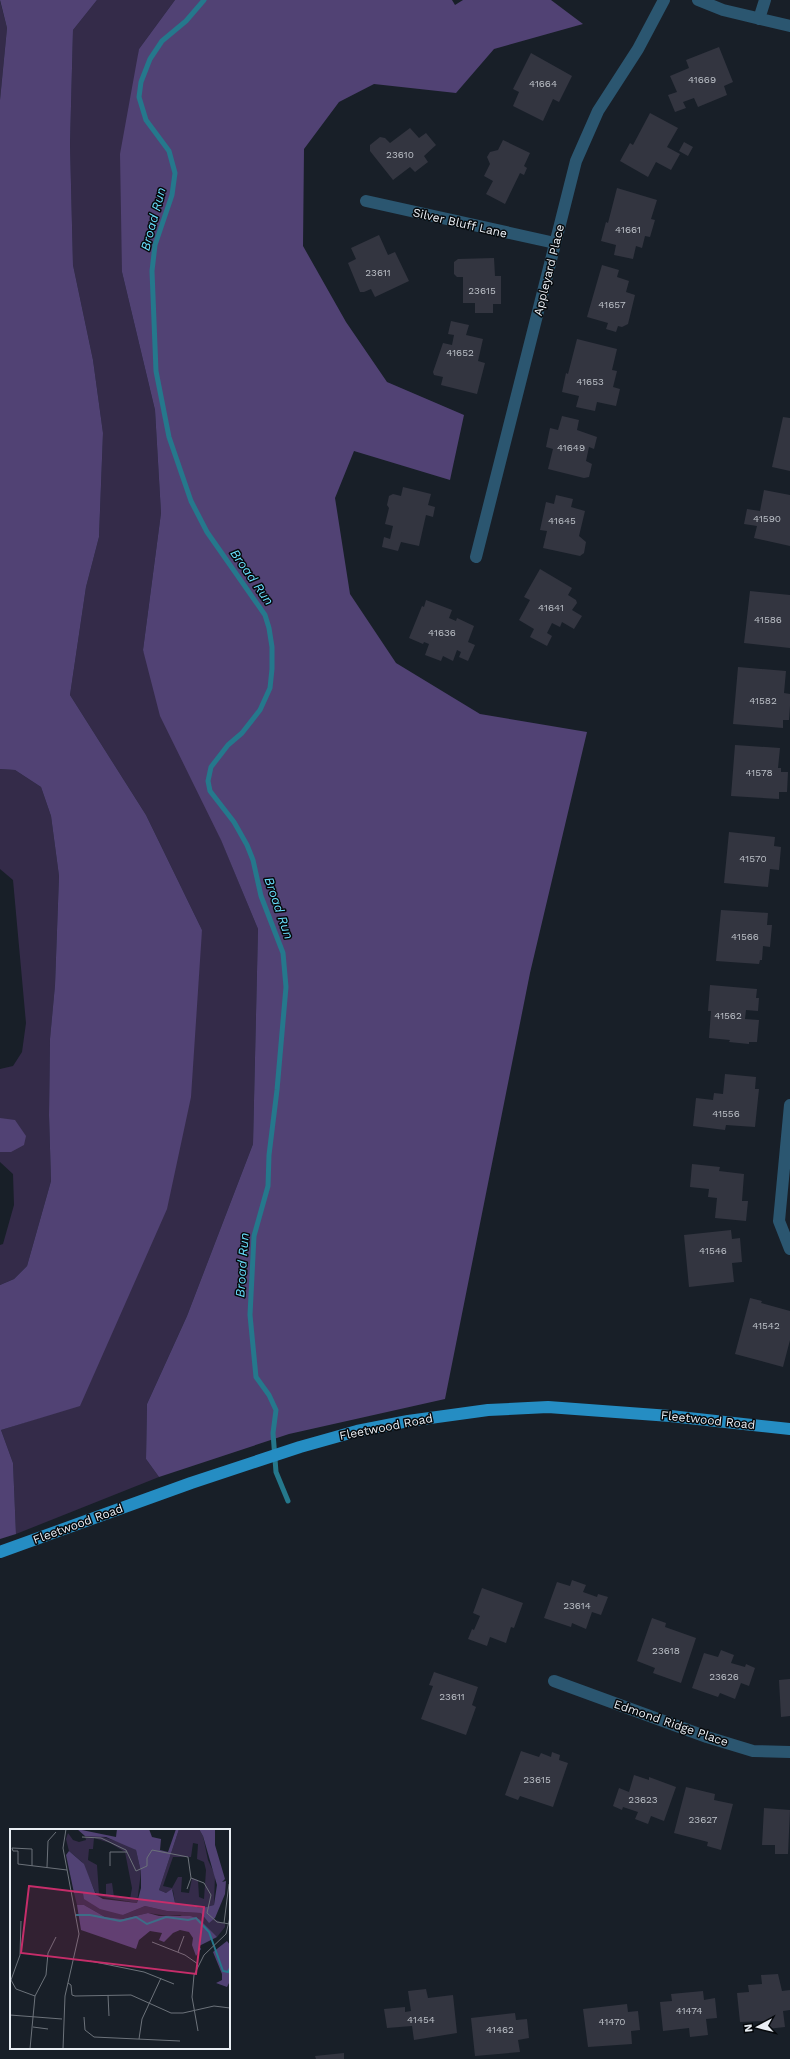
<svg xmlns="http://www.w3.org/2000/svg" width="790" height="2059" font-family="'Work Sans',sans-serif">
  <rect width="100%" height="100%" fill="#181f28"/>
  <path fill="#342b49" d="M97 0H175L139 49 122 272 155 410 161 513 143 650 258 929 253 1144 187 1316 147 1404 146 1459 159 1477 16 1534 13 1463 1 1430 80 1405 202 930 146 815 70 695 86 587 99 537 103 433 93 360 73 265 70 144 73 30Z
    M0 1 7 28 0 100Z
    M0 769 15 770 41 787 51 816 59 876 55 985 50 1040 49 1115 51 1181 27 1266 14 1279 0 1285V1245L3 1244 14 1205 13 1174 0 1162V1069L13 1066 22 1052 26 1023 13 880 0 869Z"/>
  <path fill="#514274" d="M0 0H97L73 30 70 144 73 265 93 360 103 433 99 537 86 587 70 695 146 815 202 930 191 1097 167 1209 80 1406 1 1430 13 1463 16 1534 0 1539V1285L14 1279 27 1266 51 1181 49 1115 50 1039 55 985 59 876 51 816 41 787 15 770 0 769V100L7 28Z
    M175 0H452L455 5 463 0H551L583 24 494 49 456 93 374 84 339 102 304 149 303 246 346 322 387 382 464 415 450 480 354 451 335 498 350 594 396 663 480 714 587 732 530 973 445 1399 289 1434 159 1477 146 1459 147 1404 187 1316 253 1144 258 929 221 840 160 716 143 650 161 513 155 410 122 272 120 154 139 49Z
    M0 1118 15 1120 26 1136 24 1145 11 1152H0Z"/>
  <g fill="none" stroke-linecap="round" stroke-linejoin="round">
    <path stroke="#25788c" stroke-width="5" d="M204 0 186 21 162 41 150 59 141 82 139 97 146 120 169 151 175 173 172 195 155 245 152 271 156 371 169 437 191 501 207 532 265 615 269 628 272 647V669L270 688 260 710 242 733 228 745 211 767 208 781 210 791 234 822 247 845 253 860 261 896 283 953 286 987 277 1090 269 1155 268 1186 254 1236 250 1315 256 1377 269 1395 276 1410 273 1433 276 1472 288 1501"/>
  </g>
  <path fill="#333540" d="M719 47 733 82 724 86 727 95 698 107 694 98 683 102 686 108 675 112 668 95 677 92 670 76 689 68 686 60Z
    M531 53 572 76 559 102 553 99 543 121 513 106 519 92 513 89Z
    M650 113 678 128 667 147 680 154 671 170 656 162 648 177 620 161 630 143 633 145Z
    M410 128 419 138 426 133 436 145 424 156 428 162 415 172 410 167 393 180 370 151V145L380 137 385 138 390 143Z
    M503 140 530 153 524 166 527 168 524 175 520 173 505 204 486 194 493 181 484 176 490 164 487 157 490 152 498 150Z
    M684 142 693 147 688 156 679 151Z
    M617 188 657 200 651 219 655 220 650 237 645 236 642 248 636 246 633 259 614 255 616 245 601 241 606 222 608 223Z
    M379 235 388 255 395 252 409 281 375 297 371 289 364 292H360L348 263 356 259 351 248Z
    M494 258 495 276H501V304H493V313H475V303H463V277H457L454 274V262L458 259Z
    M602 265 619 270 617 277 629 281 626 292 635 295 628 324 622 327 618 326 616 332 606 329 608 323 587 317Z
    M451 321 469 325 466 335 483 339 478 361 485 363 477 394 441 385 443 377 434 375 433 372 443 343 452 345 454 335 448 334Z
    M577 339 617 349 612 370 617 371 613 387 620 389 616 406 597 402 595 411 576 407 579 396 562 392 566 373 568 374Z
    M562 416 579 420 577 430 597 437 594 449 589 447 586 461 592 464 589 477 584 478 548 469 553 449 546 447 550 428 558 430Z
    M783 417 790 418V471L772 467Z
    M403 487 431 494 428 505 435 507 433 517 426 515 419 546 401 542 398 551 382 547 384 537 390 539 393 526 385 524 389 508 387 505 389 496 393 494 401 496Z
    M764 490 790 495V546L754 538 757 526 744 524 747 509 760 511Z
    M556 495 573 499 571 507 585 511 579 536 586 542 584 553 580 556 543 548 547 531 540 530 546 502 554 504Z
    M540 569 572 588 568 595 576 600 577 603 572 610 582 616 574 629 562 622 560 627 552 623 547 633 552 636 547 646 530 637 534 629 519 620 530 600 524 597Z
    M750 591 790 595V648L744 643Z
    M426 600 452 610 449 618 456 621 457 618 474 626 468 642 475 645 468 661 459 657 461 652 457 650 453 661 443 656 441 661 425 655 429 644 424 642 423 644 409 638 422 606 424 607Z
    M738 667 786 671 784 693 790 694V706L789 720H783V728L733 724Z
    M735 745 780 748 778 768H781V772H788L787 792H779V799L731 796Z
    M729 832 775 837 774 846 781 847 779 870 770 869 768 887 724 883Z
    M721 910 768 913 767 925H772L770 947 763 946 762 960H760L759 964 716 961Z
    M710 985 757 989 756 998H759L758 1011 746 1010 745 1019 759 1020 757 1042H749V1044L729 1042 730 1040 709 1038 711 1011H708Z
    M725 1074 756 1077 755 1089H759L755 1127 726 1125 725 1130 693 1126 696 1098 713 1100 714 1093 723 1094Z
    M692 1164 720 1167 719 1171 744 1174 742 1201H748L746 1221 715 1218 717 1198 708 1197 709 1189 690 1187Z
    M731 1230 732 1239 740 1238 742 1262 732 1263 734 1282 689 1287 684 1235Z
    M750 1298 762 1301 761 1303 790 1311V1340L783 1367 735 1354Z
    M572 1580 586 1585 583 1592 597 1597 598 1594 608 1597 601 1615 592 1612 586 1629 572 1623 571 1627 544 1618 557 1582 570 1586Z
    M482 1588 523 1603 514 1628 511 1627 506 1643 490 1637 487 1646 468 1639 472 1629 474 1630 480 1616 473 1613Z
    M652 1618 666 1623 665 1627 696 1638 681 1683 653 1673 655 1668 637 1661Z
    M721 1650 734 1655 731 1663 745 1667 746 1664 755 1668 749 1686 741 1683 735 1699 720 1693 718 1697 692 1688 704 1653 718 1657Z
    M434 1672 478 1687 472 1705 476 1707 466 1735 421 1719 433 1686 429 1685Z
    M790 1679V1716L781 1717 779 1680Z
    M521 1751 539 1757 541 1753 551 1757 552 1752 560 1755 559 1760 568 1763 553 1807 520 1796 518 1800 505 1795Z
    M634 1775 649 1780V1777L676 1787 664 1821 651 1816 648 1824 635 1819 638 1812 623 1807 622 1810 613 1806 619 1788 629 1792Z
    M686 1787 715 1794 714 1800 733 1804 721 1850 707 1846 708 1842 674 1833Z
    M764 1808 790 1810 788 1854H775V1845H762Z
    M778 1974 782 1991 790 1990V2010L783 2011 785 2027 767 2029 766 2021 740 2022 737 1993 749 1992 748 1985 762 1984 761 1975Z
    M426 1989 428 1998 453 1995 457 2033 414 2040 412 2026 387 2028 384 2009 405 2007V2012L411 2011 408 1991Z
    M703 1991 704 2000 715 1998 717 2018 706 2019 708 2035 690 2037 689 2028 663 2031 660 2002 672 2001 671 1994Z
    M627 2004 628 2012 638 2011 640 2030 631 2031 632 2044 588 2047 583 2009Z
    M515 2013 516 2020 527 2019 529 2038 518 2040 520 2052 475 2056 471 2018Z
    M344 2053V2059H316L315 2056Z"/>
  <g fill="none" stroke-linecap="round" stroke-linejoin="round">
    <path stroke="#2b5670" stroke-width="12" d="M698 0 723 10 790 26
      M759 19 765 0
      M366 201 555 243
      M476 557 576 161 598 111 638 49 664 0
      M790 1105 779 1221 790 1249
      M554 1681 707 1737 753 1751 790 1752"/>
    <path stroke="#258dc3" stroke-width="12" d="M0 1552 191 1483 300 1447 357 1431 408 1421 488 1410 548 1407 670 1416 790 1429"/>
  </g>
  <g text-anchor="middle" dominant-baseline="central" stroke-width="3" stroke-linejoin="round" paint-order="stroke">
    <g font-size="10" fill="#bcc0c7">
      <text x="702" y="79">41669</text>
      <text x="543" y="83">41664</text>
      <text x="400" y="154">23610</text>
      <text x="628" y="229">41661</text>
      <text x="378" y="272">23611</text>
      <text x="482" y="290">23615</text>
      <text x="612" y="304">41657</text>
      <text x="460" y="352">41652</text>
      <text x="590" y="381">41653</text>
      <text x="571" y="447">41649</text>
      <text x="767" y="518">41590</text>
      <text x="562" y="520">41645</text>
      <text x="551" y="607">41641</text>
      <text x="768" y="619">41586</text>
      <text x="442" y="632">41636</text>
      <text x="763" y="700">41582</text>
      <text x="759" y="772">41578</text>
      <text x="753" y="858">41570</text>
      <text x="745" y="936">41566</text>
      <text x="728" y="1015">41562</text>
      <text x="726" y="1113">41556</text>
      <text x="713" y="1250">41546</text>
      <text x="766" y="1325">41542</text>
      <text x="577" y="1605">23614</text>
      <text x="666" y="1650">23618</text>
      <text x="724" y="1676">23626</text>
      <text x="452" y="1696">23611</text>
      <text x="537" y="1779">23615</text>
      <text x="643" y="1799">23623</text>
      <text x="703" y="1819">23627</text>
      <text x="689" y="2010">41474</text>
      <text x="421" y="2019">41454</text>
      <text x="612" y="2021">41470</text>
      <text x="500" y="2029">41462</text>
    </g>
    <g font-size="12" fill="#e9eef4" stroke="#06090c">
      <text transform="translate(460 223) rotate(13)">Silver Bluff Lane</text>
      <text transform="translate(549 270) rotate(-76)">Appleyard Place</text>
      <text transform="translate(708 1420) rotate(6)">Fleetwood Road</text>
      <text transform="translate(386 1427) rotate(-11)">Fleetwood Road</text>
      <text transform="translate(78 1524) rotate(-20)">Fleetwood Road</text>
      <text transform="translate(671 1723) rotate(19)">Edmond Ridge Place</text>
    </g>
    <g font-size="13" font-style="italic" fill="#69defc" stroke="#06090c">
      <text transform="translate(153 219) rotate(-75)">Broad Run</text>
      <text transform="translate(252 577) rotate(55)">Broad Run</text>
      <text transform="translate(279 908) rotate(71)">Broad Run</text>
      <text transform="translate(242 1265) rotate(-86)">Broad Run</text>
    </g>
  </g>
  <g transform="translate(10 1829)">
    <rect width="220" height="220" fill="#181f28"/>
    <path d="M169 0H189L193 7 198 31 205 46 204 76 192 79 165 74 163 61 156 64 149 61ZM183 14 188 15 187 30 194 33 196 41 194 70 189 68 188 51 182 49 179 64 171 63 172 48H168L162 59 153 57 163 28H181ZM58 4 63 11 69 13 76 11 75 7 86 6 113 14 126 21 131 43 127 74 87 67 72 33 59 22 56 10ZM84 9 100 14 115 23 122 59 120 70 104 68 102 54 96 55V66L89 65 87 36 78 31 79 20H83ZM73 63 113 86 135 77 157 82 191 84 215 95V98L207 108 170 86 158 87 138 84 113 90 95 88 74 76H67L64 64Z" fill="#342b49" fill-rule="evenodd"/>
    <path d="M67 0 106 8 107 0H139L142 8 151 10 150 21 158 23 166 0H169L149 61 156 64 162 60 165 74 192 79 204 76 207 56 193 7 189 0H205V16L215 50 212 53 216 52 215 65 205 89 199 94 191 84 157 82 135 77 113 86 90 80 74 70 73 64H64L56 26 59 22 74 35 86 66 93 70 127 74 131 59V43L126 21 96 8 75 7ZM67 76H74L95 88 113 90 138 84 149 87H180L189 90 207 108 189 117 191 120 186 127 182 116 183 109 179 103 170 101 163 104 154 113 149 111 152 104 140 102 129 111 126 120 71 101ZM217 112 220 116V152L217 158 206 154 212 151V145L203 123Z" fill="#514274"/>
    <path fill="none" stroke="#25788c" stroke-width="2" d="M66 86H80L110 92 126 88 137 95 156 88 178 91 186 89 199 103 213 142 218 143 220 139"/>
    <path fill="none" stroke="#6c727a" stroke-width="1" d="M72 8 91 9 116 21 126 42 137 37V29L142 21 178 28 181 49M22 37V20L2 19 3 22H8V35L57 41M100 37V23H117M37 38 38 12 46 3M177 60 181 49 194 54 201 66 197 84 207 93 220 95M11 92 10 126 1 151 6 160 25 167M214 94 219 55M142 113 175 126 188 135M168 123 174 107M80 132 134 143 164 155M58 154 61 156 62 166 65 167 121 166 161 184H173L204 177 220 179M98 166 99 187M0 186 52 190M74 188 75 201 84 208 170 212M23 198 38 200M188 202 182 168 184 146 194 126 216 105 220 88M129 210 132 190 151 149M20 220 25 167 36 146 38 124 46 108M53 220 55 167 69 105 53 19 56 0"/>
    <path fill="#c62d6a" fill-opacity="0.15" stroke="#c62d6a" stroke-width="2" d="M19 57 194 78 186 145 11 124Z"/>
    <rect width="220" height="220" fill="none" stroke="#e9eef4" stroke-width="2"/>
  </g>
  <g transform="translate(758 2027) rotate(263)" stroke="#06090c" stroke-width="3" paint-order="stroke">
  <path d="M0-3L7 15L0 10L-7 15Z" fill="#e9eef4"/>
  <text y="-6" font-size="11" font-weight="bold" text-anchor="middle" fill="#e9eef4">N</text>
  </g>
</svg>
